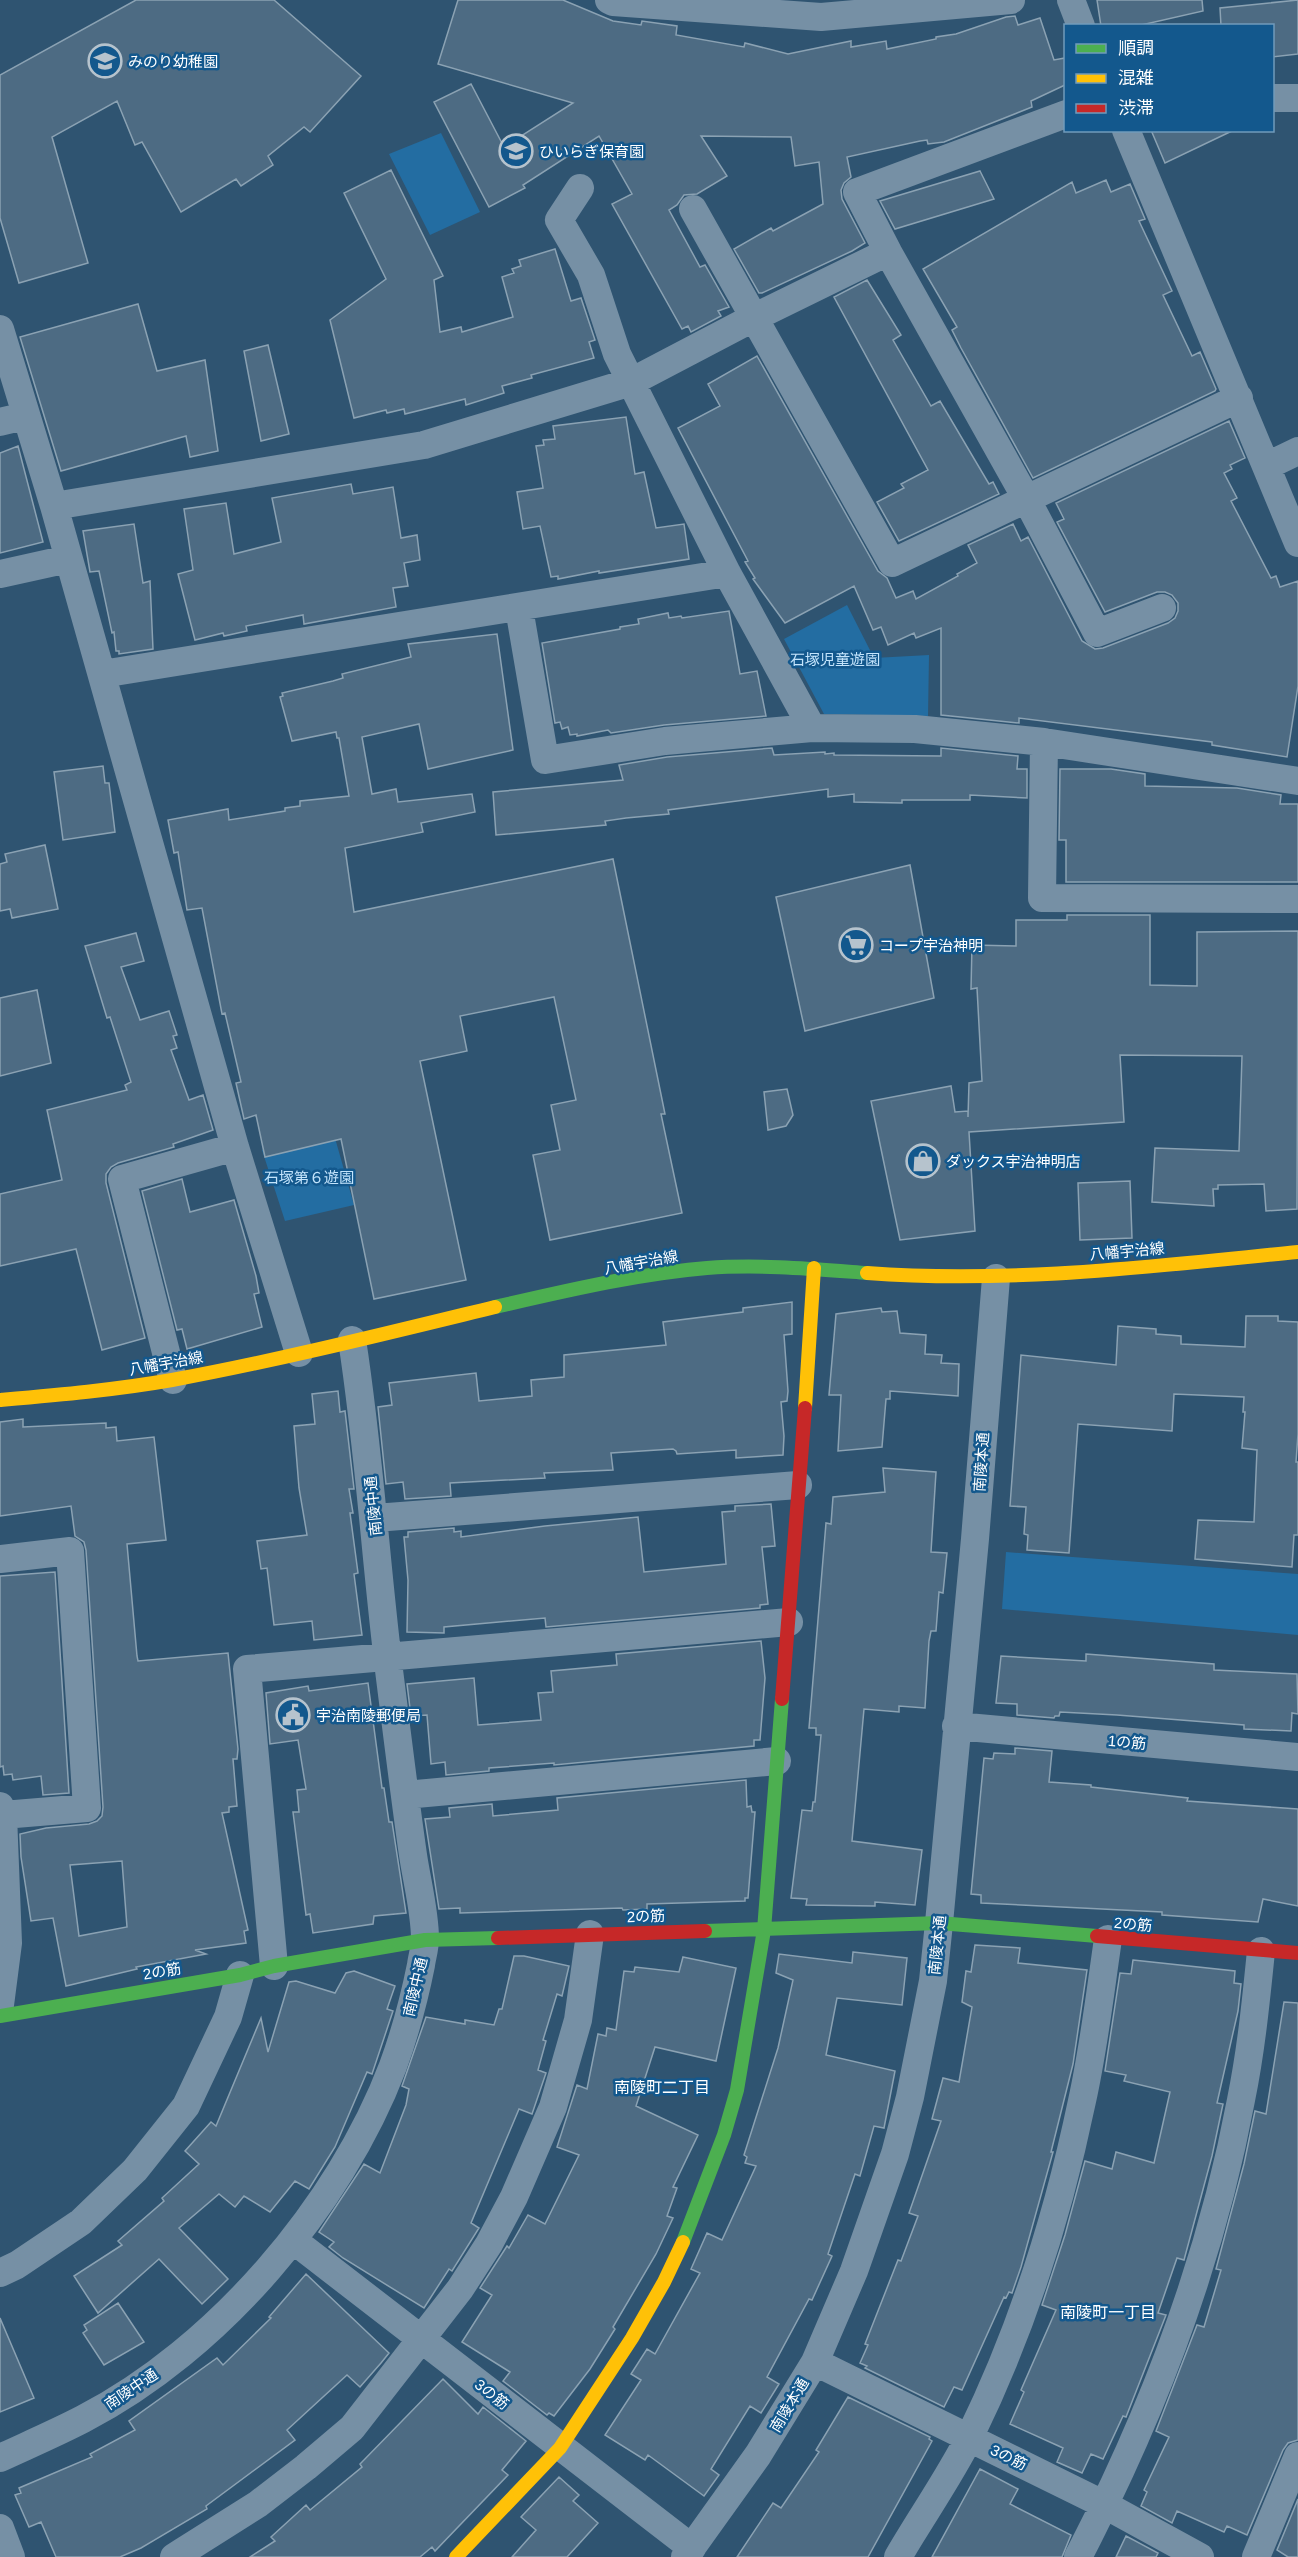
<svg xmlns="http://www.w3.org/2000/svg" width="1298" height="2557" font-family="Arial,'Noto Sans JP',sans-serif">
  <rect width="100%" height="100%" fill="#2f5471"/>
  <path fill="#236da2" d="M441 133 480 212 430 235 389 154Z
    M847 605 874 658 929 655 928 716 824 714 784 639Z
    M333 1131 354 1205 285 1221 262 1150Z
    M1006 1552 1298 1574V1635L1002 1609Z"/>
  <path fill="#4d6b83" stroke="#8ba2b3" stroke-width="1.5" fill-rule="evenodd" d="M136 0H274L361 76 310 132 304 127 268 156 273 165 241 186 236 179 181 212 142 142 135 145 117 101 52 137 88 263 19 283 0 218V75Z
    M458 0H563L613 21 641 25 642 21 677 26 676 35 744 47 745 43 788 54 851 41V47L886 41 887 49 936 39V37L956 34 1006 17 1015 16 1018 25 1040 18 1054 60 1065 58V85L1031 101 1032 107 944 142 928 144 927 140 920 141 847 157 851 177 844 183 841 190 842 199 865 243 852 251 762 293H759L734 249 771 228 773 231 823 204 819 162 795 166 791 137 701 136 727 176 697 194 684 195 677 205 669 210 700 267 705 265 729 307 718 311 721 316 691 332 688 326 682 329 612 204 632 194 599 136 523 185 525 188 489 207 434 102 471 84 504 147 573 103 438 64Z
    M1097 0H1202L1203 11 1137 26H1101Z
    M1298 0V54L1272 57V26H1221L1220 8Z
    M1151 130H1234L1165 163Z
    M391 170 443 276 434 280 440 332 461 327 462 332 513 317 502 277 514 273 512 269 521 266 519 260 555 249 571 301 581 298 595 340 589 342 594 358 531 375 532 378 502 386 504 393 466 405 465 399 405 414 404 409 387 413 386 410 354 418 330 320 386 279 344 193Z
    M980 171 994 199 895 229 880 201Z
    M1106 180 1111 192 1130 184 1145 219 1139 221 1172 291 1163 295 1192 356 1200 352 1216 389 1215 391 1033 478 961 348 952 330 957 327 923 269 1072 182 1076 193Z
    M867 280 901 335 893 340 931 406 940 401 989 484 993 482 999 494 899 541 877 502 904 488 901 484 928 470 834 297Z
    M138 304 157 371 205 360 218 451 190 457 186 436 61 471 20 337Z
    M268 345 289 434 261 441 244 351Z
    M757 356 878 571 887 578 896 598 913 591 916 599 958 576 957 574 977 563 968 545 1013 524 1021 541 1028 537 1082 641 1095 649 1103 648 1168 623 1175 618 1178 611V603L1172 595 1165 592H1157L1105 612 1057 522 1064 519 1056 503 1229 421 1245 458 1230 465 1232 469 1224 473 1237 498 1231 501 1271 578 1276 576 1280 587 1298 581V686L1287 757 1212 745V742L1019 718V723L941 715V628L916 638 914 633 888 645 881 627 873 630 854 586 785 623 753 579 755 578 745 562 748 561 678 428 720 406 708 384Z
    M626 417 635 474 644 472 656 528 684 524 689 559 599 573V571L558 579V576L551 577 540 526 523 529 517 492 543 488 536 446 544 445 543 440 555 439 553 426Z
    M18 446 43 542 0 553V453Z
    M351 484 353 494 393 487 401 538 417 535 420 560 404 563 408 586 393 588 396 607 304 624 303 615 246 626 247 631 224 636 223 633 195 640 178 574 193 570 184 509 226 503 234 554 281 542 272 498Z
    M134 524 143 583 150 581 153 649 119 654V651H116L114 632 112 633 99 571 90 572 83 531Z
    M729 611 740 674 757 671 766 716 664 725 611 733 608 730 577 736V734L570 735 568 727 562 729 560 722 555 723 542 643 620 629V627L639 624 638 619 668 613 669 618 681 616 682 618Z
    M497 634 513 750 428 769 419 724 362 737 372 794 396 789 398 802 472 794 475 812 421 823 423 832 345 848 354 912 613 859 665 1114H661L682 1213 550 1240 533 1155 560 1150 551 1105 576 1100 554 997 460 1016 467 1051 420 1061 466 1280 374 1299 341 1139 265 1157 256 1115 244 1119 236 1083 241 1082 225 1013 222 1014 202 908 187 910 178 852 174 853 168 820 228 809 229 820 285 811V808L300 806V801L349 796 339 738H337L336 732 292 741 280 697 283 696 282 693 333 681 343 678 342 674 411 657 408 644Z
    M772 748 774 755 825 752V754L834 753V755L941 756V748L1018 756 1017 769H1027V798L970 795V800H902V803L854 802V794L828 797V789L668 810 669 814 626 818 605 821 606 825 496 835 493 792 623 780 619 765 667 757Z
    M103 766 105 783H109L115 832 63 840 54 772Z
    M1060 769H1111L1145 774V786L1237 788 1281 795 1280 804H1298V882H1066V840H1059Z
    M45 845 58 909 12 918 10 909 0 911V864L7 862 5 854Z
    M910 865 934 998 805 1031 776 897Z
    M1067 915H1150V985L1197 986V932L1298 931 1297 1209 1266 1211 1264 1184 1218 1185V1189H1213L1214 1206 1152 1202 1155 1148 1239 1151 1242 1056 1120 1055 1124 1122 969 1132 975 1231 900 1240 871 1101 951 1086 955 1112 968 1111V1117L969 1083 982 1081 977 988 971 989 972 945 1016 946V920H1067Z
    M136 933 144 961 121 967 140 1020 169 1011 177 1035 173 1036 177 1048 171 1050 189 1100 203 1095 213 1130 173 1144 174 1147 118 1163 111 1167 106 1174V1183L145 1338 102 1350 76 1249 0 1266V1194L62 1180 47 1110 127 1090 125 1085 131 1082 110 1017 107 1018 85 946Z
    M37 990 51 1063 0 1076V998Z
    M787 1089 793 1115 786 1126 768 1130 764 1092Z
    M182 1179 190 1212 234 1200 256 1276 259 1293 254 1294 262 1327 187 1349 182 1329 177 1330 142 1191Z
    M1130 1181 1132 1238 1080 1240 1078 1183Z
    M792 1302V1334L784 1335 788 1391 787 1401 781 1402 784 1436 783 1455 736 1458V1450L677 1454 676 1451 673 1449 611 1453 613 1470 544 1473 545 1478 450 1483 451 1496 405 1499 403 1482 386 1484 378 1407 392 1405 389 1383 476 1373 479 1401 532 1396 531 1380 564 1377V1355L666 1345 663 1322 743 1312V1308Z
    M881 1308 882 1312 897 1311 900 1333 926 1335 925 1354 942 1355 941 1363 959 1364 958 1396 890 1391V1399H886L882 1447 838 1451 841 1395H829L836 1314Z
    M1246 1316H1278V1321L1298 1322V1434L1296 1462H1298V1535H1294L1292 1567 1195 1559 1198 1520 1254 1522 1257 1450 1242 1448 1245 1412H1243L1244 1397 1174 1394 1172 1431 1078 1424 1069 1553 1027 1550 1028 1535 1024 1534 1026 1507 1010 1506 1021 1355 1116 1365 1118 1326 1156 1329V1334L1181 1336V1344L1245 1347Z
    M338 1391 340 1412 345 1411 354 1489H349L353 1513H350L358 1573 354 1574 362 1635 314 1640 312 1621 274 1625 267 1568 261 1569 257 1541 307 1535 299 1488 294 1426 315 1424 312 1394Z
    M23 1419V1427L106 1423V1428L116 1427 117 1441 154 1437 166 1540 127 1544 137 1656 138 1661 228 1653 238 1749 237 1759H233L237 1806 229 1807V1812L222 1813 248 1930 244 1931 246 1943 195 1950 206 1954 136 1967 137 1969 66 1986 53 1918 31 1921 21 1857 20 1834 46 1828 89 1824 97 1821 102 1816 103 1807 86 1550 84 1542 75 1536 71 1506 0 1516V1422ZM122 1861 127 1927 79 1936 70 1865Z
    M883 1468 936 1472 931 1552 947 1553 943 1593 939 1592 936 1631H931L929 1641 925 1708 899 1706V1712L864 1709 852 1841 922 1850 915 1905 875 1902V1906L806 1905 807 1899 791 1898 802 1810 812 1811 813 1802H815L821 1735H816V1728H809L826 1523 831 1524 833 1497 885 1492Z
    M771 1504 775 1546 762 1547 768 1604 760 1605V1608L546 1627 545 1618 444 1627V1633L407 1632 408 1580 404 1537H408V1532L454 1528V1532L461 1531V1537L545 1526 638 1517 644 1572 726 1564 722 1512 735 1511V1506Z
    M55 1572 69 1793 43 1795 41 1776 13 1780 12 1774 4 1775 3 1766 0 1767V1576Z
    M761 1641 765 1678 760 1740H754V1746L554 1765V1763L489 1768V1771L446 1775 445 1762 431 1764 427 1715 411 1716 407 1684 474 1678 478 1725 541 1720 538 1693 553 1692 551 1671 617 1665 616 1654Z
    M1086 1654 1214 1664V1670L1297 1674 1298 1714 1292 1713 1291 1731 1244 1729V1725L1117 1715 1060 1712 1059 1716H1055L1054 1718 1017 1715V1704L996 1703 1001 1656 1086 1661Z
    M368 1683 382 1788H384L389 1822H392L406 1913 374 1916 373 1924 313 1933 310 1914 306 1915 293 1812H299L297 1790 306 1789 298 1740 270 1744 266 1693 308 1686 309 1691Z
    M1015 1748 1052 1751 1049 1782 1091 1785V1787L1188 1798 1187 1801 1298 1809V1906L1263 1899 1258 1922 1162 1915V1912L981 1903V1895L971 1894 984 1758 993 1759 994 1753 1015 1754Z
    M746 1780 747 1807 751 1806 752 1812H755L748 1898H745V1901L647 1904V1909L623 1910 622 1908 460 1913V1908L439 1909 425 1819 450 1817 449 1808 492 1804 493 1816 558 1810 557 1798Z
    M975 1945 1020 1948 1018 1963 1087 1970 1073 2064 1051 2152H1053L1021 2267 1012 2293 1009 2292 1006 2298 1004 2297 962 2390 954 2387 944 2407 865 2368 867 2366 860 2363 868 2345 865 2344 898 2260 901 2261 918 2216 909 2213 941 2121 932 2119 943 2078 959 2082 972 2007 962 2002 966 1971 971 1972Z
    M853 1952 907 1958 902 2005 837 1998 826 2055 895 2071 884 2128 874 2126 860 2176 855 2174 828 2254 832 2256 812 2300 809 2299 767 2377 779 2384 761 2413 750 2406 711 2469 719 2475 704 2496 648 2455 645 2460 605 2435 641 2380 631 2374 647 2349 655 2354 700 2273 691 2269 707 2233 722 2240 756 2166 745 2163 747 2157 744 2155 778 2048 793 1980 776 1973 779 1954 852 1963Z
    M514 1956H524L569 1966 562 1996 557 1994 543 2040 546 2041 538 2070 546 2073 532 2114 519 2109 471 2223 479 2228 452 2271 449 2269 424 2308 343 2258 329 2247 334 2242 319 2232 364 2164 380 2173 406 2105 409 2089 402 2086 426 2017 465 2024V2020L494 2025 499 2009H502Z
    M683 1957 736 1968 716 2061 655 2047 636 2106 698 2135 673 2187 677 2188 667 2216 673 2218 656 2254 613 2327 615 2329 590 2369 554 2416 549 2413 547 2415 503 2381 510 2372 462 2342 492 2295 480 2288 507 2246 509 2248 528 2215 545 2224 579 2155 557 2147 577 2085 587 2089 598 2034 606 2036 607 2028 616 2030 624 1971 634 1972 635 1967 679 1972Z
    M1133 1960 1235 1971 1234 1983 1241 1984 1238 2011 1217 2103 1223 2104 1212 2156 1184 2260 1177 2258 1158 2313 1166 2315 1126 2417 1123 2416 1103 2459 1091 2454 1082 2473 1057 2462 1063 2448 1010 2424 1024 2392 1021 2390 1056 2310 1042 2305 1065 2235 1085 2161 1112 2169 1116 2152 1154 2163 1170 2092 1124 2081 1126 2075 1105 2071 1120 1973 1131 1974Z
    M354 1971 395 1986 387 2009 393 2011 372 2074 367 2072 335 2147 309 2189 295 2181 270 2212 244 2196 235 2207 219 2194 179 2228 228 2279 202 2304 159 2259 98 2313 74 2276 122 2245 118 2241 164 2201 162 2198 199 2164 185 2151 211 2122 216 2126 261 2018 268 2052 289 1982 296 1981 335 1993 346 1973Z
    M1284 2002 1298 2003V2440L1288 2443 1283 2450 1247 2535 1227 2526 1224 2532 1177 2511 1172 2523 1141 2506 1147 2492 1144 2490 1169 2437 1156 2431 1197 2325 1204 2327 1221 2270 1216 2269 1244 2164 1255 2111 1266 2114Z
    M306 2274 389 2353 381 2363 360 2387 347 2375 287 2430 295 2440 206 2506 207 2509 141 2548 120 2557H56L41 2522 29 2527 15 2495 21 2493 19 2488 92 2457 90 2454 135 2430 129 2421 217 2358 223 2365 271 2318 269 2317Z
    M118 2303 144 2342 104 2365 83 2333 87 2330 84 2325Z
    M0 2318 34 2398 0 2412Z
    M443 2379 478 2414 483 2407 526 2441 502 2470 508 2475 435 2551 432 2547 420 2557H250L275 2541 271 2537 306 2505 310 2510 362 2467 360 2464Z
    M848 2397 930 2437 929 2439 932 2441 868 2557H737L773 2503 781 2508 819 2452 816 2450Z
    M980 2469 1018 2489 1010 2504 1071 2535 1062 2557H932Z
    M559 2477 579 2495 573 2501 598 2523 567 2557H512L536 2530 521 2517Z
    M1298 2499V2557H1288L1277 2550Z
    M1126 2536 1158 2553 1156 2557H1116Z"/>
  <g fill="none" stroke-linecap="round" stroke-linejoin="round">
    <path stroke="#7690a5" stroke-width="28" d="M609 0 613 2 821 17 1011 0
      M1071 0 1081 26
      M1272 98H1298
      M1126 130 1298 543
      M580 188 559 220 591 275 617 354 727 573 812 728 915 729 1044 742 1298 781
      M693 209 892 563 1239 398
      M888 252 1027 500 1097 633 1162 608
      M0 329 54 506 235 1147 299 1353
      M0 422 25 416
      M1267 466 1298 451
      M54 506 424 445 631 382 753 318 888 252 857 192 1066 114
      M0 574 68 559
      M519 608 545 760 665 741 812 728
      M102 674 727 573
      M1044 742 1042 898 1298 899
      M173 1380 122 1179 235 1147
      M375 1518 798 1485
      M0 1559 70 1551 87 1808 3 1815
      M956 1726 1298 1757
      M405 1795 777 1761
      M0 1806 3 1815 8 1943 0 2005
      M274 1966 247 1669 789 1622
      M293 2240 692 2548
      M0 2273 17 2265 81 2222 135 2170 186 2106 228 2017 240 1975
      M815 2362 1105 2505 1200 2557
      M0 2458C28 2445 56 2433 83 2419 217 2350 340 2206 393 2066 405 2033 414 2000 421 1965 422 1957 425 1948 425 1939 425 1912 417 1882 413 1855 405 1799 398 1742 391 1686 376 1571 370 1455 352 1340
      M0 2528 11 2557
      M174 2557 258 2504 306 2467 352 2428 460 2289 489 2244 514 2197 553 2107 578 2020 590 1934
      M685 2557 758 2455 815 2362 854 2271 895 2154 910 2097 933 1981 939 1923 975 1539 996 1278
      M898 2557C921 2517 949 2478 970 2436 1022 2330 1058 2216 1082 2101 1094 2047 1100 1993 1108 1939
      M1078 2557C1153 2413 1211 2260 1241 2100 1251 2051 1256 2001 1261 1951
      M1256 2557 1298 2456"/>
    <path stroke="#4caf50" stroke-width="14" d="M495 1307C565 1291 636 1274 707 1268 760 1264 814 1269 867 1273
      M705 1931 939 1923 1097 1936
      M0 2016 240 1975 274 1966 425 1940 498 1938
      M683 2242 724 2135 737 2090 764 1930 782 1699"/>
    <path stroke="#ffc107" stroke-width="14" d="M867 1273C1011 1284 1155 1266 1298 1252
      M0 1400C57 1395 115 1390 172 1380 280 1360 388 1333 495 1307
      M805 1408 814 1268
      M456 2557 560 2448 632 2338 664 2282 683 2242"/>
    <path stroke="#c62828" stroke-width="14" d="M782 1699 805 1408
      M1097 1936 1298 1953
      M498 1938 705 1931"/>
  </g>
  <defs>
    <g id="school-ring" transform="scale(1.725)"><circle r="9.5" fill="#13588d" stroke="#b6c3cd" stroke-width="1.5"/><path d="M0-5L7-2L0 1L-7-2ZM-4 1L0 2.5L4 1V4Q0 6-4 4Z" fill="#b6c3cd"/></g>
    <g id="supermarket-ring" transform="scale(1.725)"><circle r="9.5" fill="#13588d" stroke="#b6c3cd" stroke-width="1.5"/><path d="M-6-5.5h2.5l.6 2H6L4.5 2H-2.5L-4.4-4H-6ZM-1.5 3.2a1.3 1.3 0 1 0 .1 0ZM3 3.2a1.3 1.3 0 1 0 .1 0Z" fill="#b6c3cd"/></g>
    <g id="shop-ring" transform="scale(1.725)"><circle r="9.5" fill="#13588d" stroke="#b6c3cd" stroke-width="1.5"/><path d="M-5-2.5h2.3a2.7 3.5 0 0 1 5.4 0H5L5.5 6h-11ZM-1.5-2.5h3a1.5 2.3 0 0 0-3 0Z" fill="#b6c3cd"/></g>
    <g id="civic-ring" transform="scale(1.725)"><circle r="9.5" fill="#13588d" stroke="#b6c3cd" stroke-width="1.5"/><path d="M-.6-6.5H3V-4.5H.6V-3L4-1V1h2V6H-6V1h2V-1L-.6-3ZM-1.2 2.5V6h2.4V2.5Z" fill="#b6c3cd"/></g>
  </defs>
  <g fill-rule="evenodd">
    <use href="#school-ring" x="105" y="61"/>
    <use href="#school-ring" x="516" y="151"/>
    <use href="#supermarket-ring" x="856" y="945"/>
    <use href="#shop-ring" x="923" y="1161"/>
    <use href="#civic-ring" x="293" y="1715"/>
  </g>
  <g text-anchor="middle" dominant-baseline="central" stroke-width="5" stroke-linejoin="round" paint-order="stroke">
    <g font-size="15" fill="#fff" stroke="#13588d" text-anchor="start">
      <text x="128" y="61">みのり幼稚園</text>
      <text x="539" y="151">ひいらぎ保育園</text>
      <text x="879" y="945">コープ宇治神明</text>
      <text x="946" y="1161">ダックス宇治神明店</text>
      <text x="316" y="1715">宇治南陵郵便局</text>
    </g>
    <g font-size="15" fill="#c3e4fc" stroke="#13588d">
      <text x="835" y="659">石塚児童遊園</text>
      <text x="309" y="1177">石塚第６遊園</text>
    </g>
    <g font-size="15" fill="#fff" stroke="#13588d">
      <text transform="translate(1127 1251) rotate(-5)">八幡宇治線</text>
      <text transform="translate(641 1262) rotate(-10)">八幡宇治線</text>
      <text transform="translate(166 1363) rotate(-10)">八幡宇治線</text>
      <text transform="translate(981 1462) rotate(-86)">南陵本通</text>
      <text transform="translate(373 1506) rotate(-96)">南陵中通</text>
      <text transform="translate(1127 1742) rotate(5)">1の筋</text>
      <text transform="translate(646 1916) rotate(-2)">2の筋</text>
      <text transform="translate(1133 1924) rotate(5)">2の筋</text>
      <text transform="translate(937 1945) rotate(-84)">南陵本通</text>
      <text transform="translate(162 1971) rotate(-10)">2の筋</text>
      <text transform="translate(415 1987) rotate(-77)">南陵中通</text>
      <text transform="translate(131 2389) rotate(-34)">南陵中通</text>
      <text transform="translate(492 2394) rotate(38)">3の筋</text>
      <text transform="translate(789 2405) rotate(-59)">南陵本通</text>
      <text transform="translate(1009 2457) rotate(26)">3の筋</text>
    </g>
    <g font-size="16" fill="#fff" stroke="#13588d">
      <text x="662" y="2087">南陵町二丁目</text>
      <text x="1108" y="2312">南陵町一丁目</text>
    </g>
  </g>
  <rect x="1064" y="24" width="210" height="108" fill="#13588d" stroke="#719bbb" stroke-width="1.5"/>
  <rect x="1076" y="44" width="30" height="9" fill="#4caf50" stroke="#719bbb" stroke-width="1.5"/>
  <text x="1118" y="54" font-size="18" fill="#ffffff">順調</text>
  <rect x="1076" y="74" width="30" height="9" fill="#ffc107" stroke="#719bbb" stroke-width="1.5"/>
  <text x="1118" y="84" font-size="18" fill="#ffffff">混雑</text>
  <rect x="1076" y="104" width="30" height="9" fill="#c62828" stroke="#719bbb" stroke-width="1.5"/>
  <text x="1118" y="114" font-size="18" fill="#ffffff">渋滞</text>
</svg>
